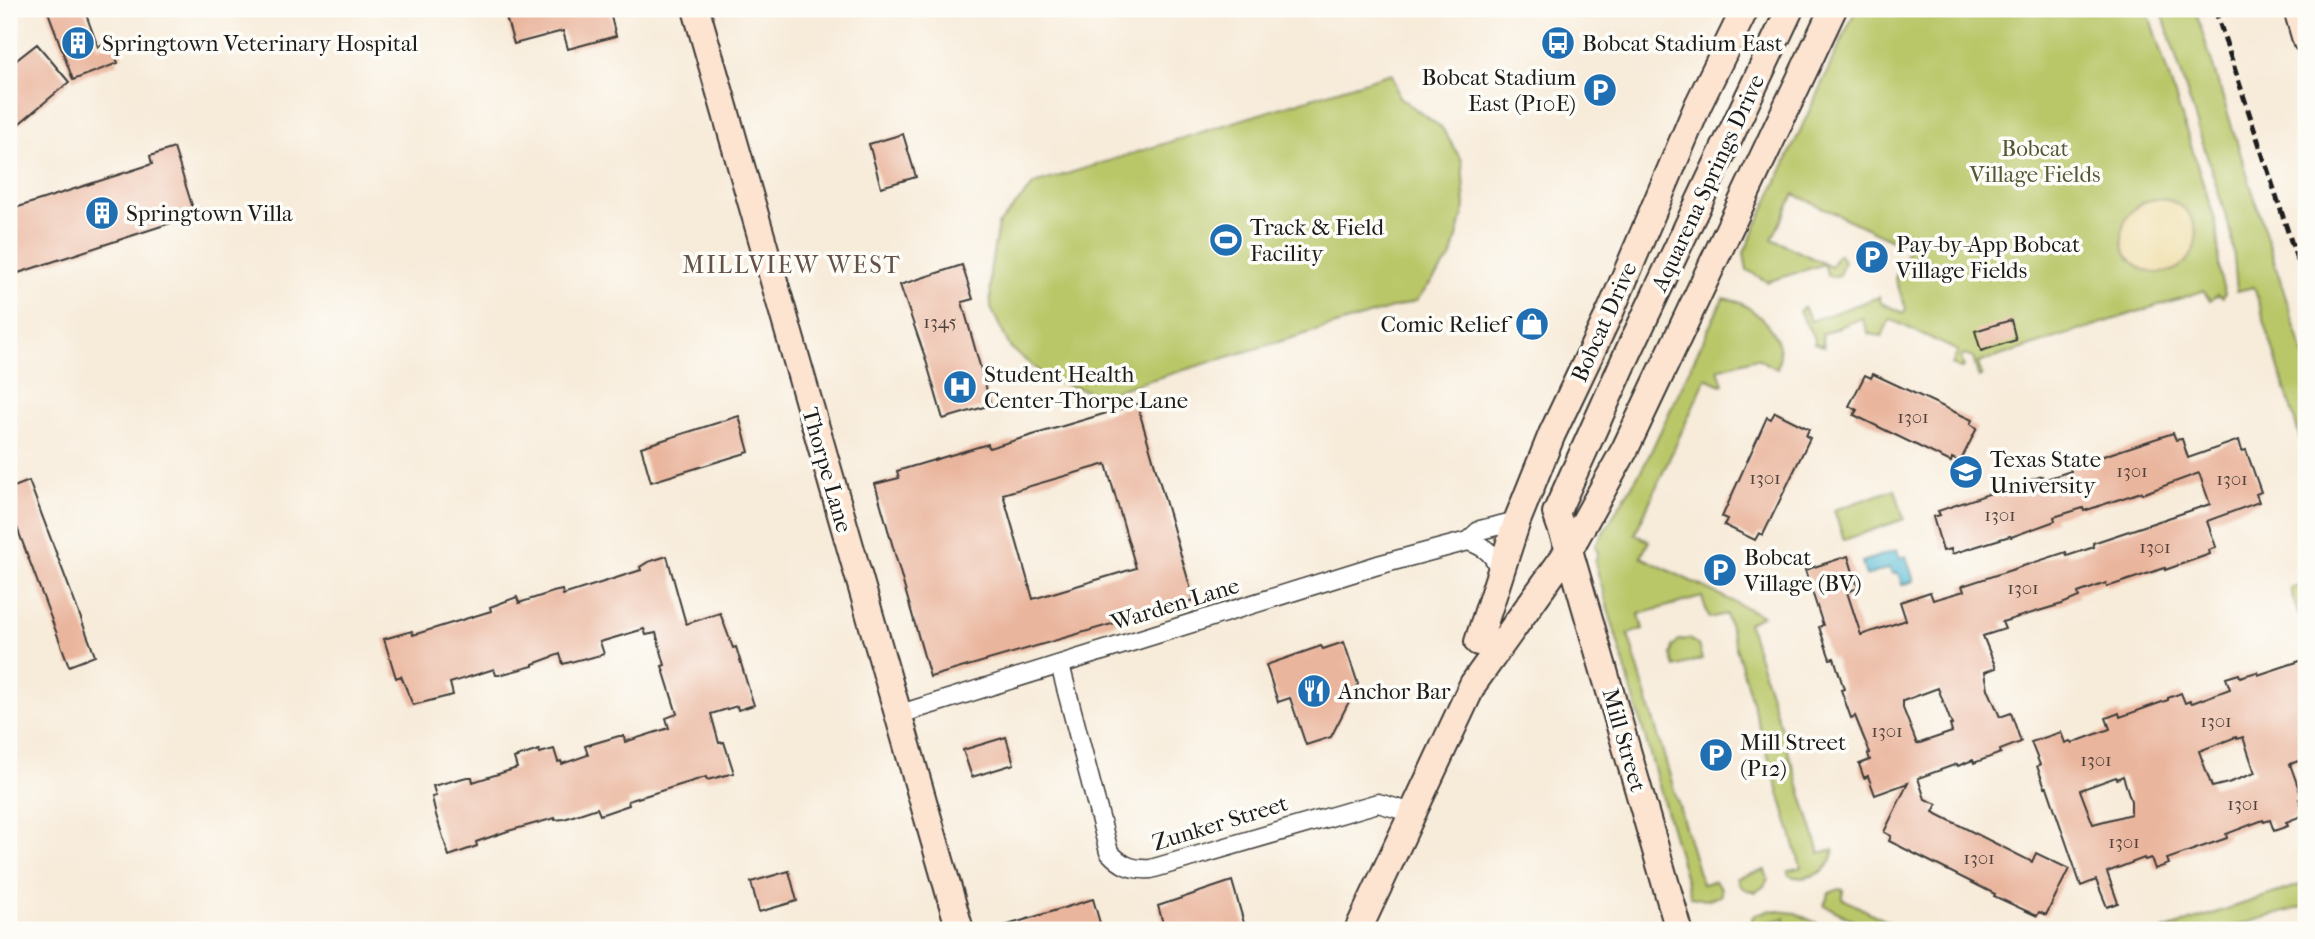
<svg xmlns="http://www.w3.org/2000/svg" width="2315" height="939" font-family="'IM FELL French Canon',serif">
  <rect width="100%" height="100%" fill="#fdfcf7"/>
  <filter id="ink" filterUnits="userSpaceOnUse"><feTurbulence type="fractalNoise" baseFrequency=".0143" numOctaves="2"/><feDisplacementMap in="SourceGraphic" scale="14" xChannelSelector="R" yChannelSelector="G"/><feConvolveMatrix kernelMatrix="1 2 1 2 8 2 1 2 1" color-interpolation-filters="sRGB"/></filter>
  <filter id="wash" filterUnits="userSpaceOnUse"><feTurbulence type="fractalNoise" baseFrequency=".00686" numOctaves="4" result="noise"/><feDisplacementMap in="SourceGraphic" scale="28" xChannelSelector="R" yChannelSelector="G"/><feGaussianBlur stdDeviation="1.57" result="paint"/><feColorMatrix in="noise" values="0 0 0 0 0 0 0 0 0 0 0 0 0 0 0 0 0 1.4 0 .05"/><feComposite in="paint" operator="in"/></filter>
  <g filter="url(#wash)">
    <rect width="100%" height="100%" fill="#f7ebd9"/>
    <path fill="#bac769" stroke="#6b7242" stroke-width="2" d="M1856 9H2147L2215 220C2222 245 2214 265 2225 293L2223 297 2218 295 2210 301 2203 291 1978 363 1982 376 1979 378 1973 358 1965 355 1961 357 1964 367 1960 369 1952 365 1958 351 1890 319 1882 336 1869 334 1862 318 1822 334 1824 346 1814 343 1815 340 1799 311 1804 307 1811 321 1879 297 1881 303 1904 313 1906 309 1895 278 1909 248 1794 194 1772 239 1831 267 1838 254 1841 255 1844 262 1839 275 1833 277 1828 276 1824 264 1767 282 1747 270 1744 253Z
      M2161 9H2195L2306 362V458L2254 287 2237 291 2232 236Z
      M1392 73 1399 97 1442 128 1462 161 1465 207 1452 256 1416 301 1100 395 1048 379 1010 347 991 308 990 271 998 225 1034 184Z
      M1723 298C1747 300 1778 328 1780 353 1780 358 1778 364 1777 369L1757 358 1718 369 1723 384 1721 385 1706 378 1635 534 1649 541 1641 557 1763 616 1748 623 1820 853 1833 849C1837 870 1803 885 1788 874V871L1801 867 1726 614 1709 618 1702 597 1639 614 1643 629 1628 634 1702 884 1715 881 1721 888V896L1705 900 1691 897 1595 563 1598 552 1595 546 1645 464Z
      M1895 489 1904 519 1844 540 1834 510Z
      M2300 585 2306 587V612L2298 615 2290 588Z
      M1690 639 1698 645 1702 659 1675 667 1671 656 1673 646 1679 640Z
      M1765 870 1768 879 1764 886 1756 892C1745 890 1740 889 1737 878Z
      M2306 883V906L2222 930H2163Z
      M1839 889 1843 890V899L1904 930H1872L1824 905 1829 893Z
      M1770 910 1795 913 1832 930H1825L1813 925 1805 930H1783L1785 918 1767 923 1765 930H1752V918L1756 914Z"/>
    <path fill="#eeda9e" stroke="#857b5d" stroke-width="2" d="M2122 236a37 37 0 1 1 74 0a37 37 0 1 1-74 0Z"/>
    <path fill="#56bbd4" stroke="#396c78" stroke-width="2" d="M1897 550 1900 558 1906 556 1914 581 1902 585 1898 573 1892 574 1889 568 1866 576 1862 562Z"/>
    <g id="blocks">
      <path fill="#eab59d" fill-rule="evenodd" d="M47 9H84L98 47 116 39 123 56 116 58 118 63 73 80Z
        M538 9H609L616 36 568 49 563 31 514 44 506 17Z
        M37 44 69 82 9 132V66Z
        M903 134 916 177 881 187 869 144Z
        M174 148 195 215 9 276V210L152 164 150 156Z
        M962 265 973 299 962 302 991 405 943 419 925 357 900 285Z
        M2011 320 2016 340 1981 351 1975 331Z
        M1873 374 1972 420 1970 424 1977 428 1960 462 1952 458 1951 462 1854 415 1857 410 1849 406 1865 375 1871 378Z
        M1137 404 1194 600 930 677 875 484 899 478 897 471 988 444 989 448ZM1106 464 1136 568 1033 599 1003 494Z
        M1775 412 1809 429 1806 436 1810 438 1763 535 1759 533 1755 540 1724 525 1727 519 1722 517 1767 417 1771 419Z
        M739 416 749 452 651 482 641 447Z
        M2173 433 2176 440 2182 439 2188 458 2239 440 2242 451 2246 450 2261 492 2256 494 2259 502 2207 521 2216 547 2209 550 2210 554 2165 570V568L2107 587 2106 583 2078 593 2079 597 2062 604 2002 622 2005 629 1983 636 1996 668 1985 672 1988 689 2000 717 2011 713 2021 742 2000 750 2001 753 1974 763 1973 760 1958 766 1957 764 1918 778 1925 799 1937 804 1933 812 2032 862 2036 853 2069 869 2046 915 2039 912 2037 916 1994 896 1995 894 1889 841 1891 836 1884 832 1908 783 1875 795 1868 776 1864 778 1859 764 1870 760 1868 754 1870 753 1855 716 1851 718 1841 690 1844 689 1834 658 1830 659 1819 627 1823 625 1805 570 1848 556 1858 588 1847 592 1861 635 1906 620 1900 602 1930 592 1933 600 1964 591 1962 586 2066 552 2067 556 2094 547 2093 543 2210 504 2199 473 2142 494 2141 492 2084 511 2083 508 2054 517 2055 521 2011 537 2010 536 1952 554 1951 549 1943 551 1933 517 1940 515 1938 511 2042 476 2043 480 2071 471 2070 467ZM1938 688 1952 725H1950L1952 732 1917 744 1903 708V701Z
        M29 481 95 656 69 666 13 517 9 518V489Z
        M667 556 686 624 720 613 733 648 736 647 750 693 754 705 738 710 737 706 711 714 719 743 724 742 734 773 707 780 706 777 628 801 629 805 600 815 597 808 564 819 555 820V818L508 831 476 842 477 846 449 856 436 815 432 797 436 796 433 786 467 777H472L473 782 517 768 514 758 539 750 540 753 554 749 558 762 561 761 562 764 588 755 585 746 619 736H624L625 742 669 728 666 718 677 714 662 666 665 665 656 633 646 635 644 629 600 642 604 654 586 659 585 658 563 664 560 654 533 664V666L499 675H496L494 669 450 683 453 695 413 705 401 676 396 678 384 639 412 631 413 635 491 611 490 607 517 597 519 603 553 592 562 590 563 595 641 570 640 567 648 562Z
        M1344 642 1358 684 1331 737 1306 745 1290 698 1278 702 1266 665 1321 646 1323 649Z
        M2306 659V759L2290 764 2302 798 2299 799 2304 815 2286 822 2288 826 2274 831 2270 820 2264 822 2263 820 2226 834 2227 838 2167 859 2169 864 2155 869 2151 858 2145 860 2144 858 2107 872 2118 903 2107 907 2096 880 2081 886 2047 787H2045L2037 766 2040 765 2031 742 2061 732 2065 743 2070 741 2072 743 2110 729 2106 718 2119 713 2120 717 2168 700V698L2181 693 2185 703 2190 701 2192 703 2230 689 2226 678 2239 674 2240 677 2257 672 2258 675ZM2236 737 2237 739 2243 737 2255 773 2228 783 2212 787 2199 751ZM2123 776 2131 801V814L2093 824 2080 790 2116 777 2117 779Z
        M1006 737 1014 764 972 777 963 750Z
        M789 871 797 901 759 912 751 882Z
        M1232 881 1246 930H1165L1158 906Z
        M1093 899 1102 930H1002L1001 927Z"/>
    </g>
  </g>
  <g filter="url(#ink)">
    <use href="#blocks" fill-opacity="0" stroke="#3d3b38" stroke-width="2"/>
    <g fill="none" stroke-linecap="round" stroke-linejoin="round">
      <g stroke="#3d3b38" stroke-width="21">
        <path id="street" d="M1468 541C1486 547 1496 555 1500 574
          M1060 665 1109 852C1122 866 1132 870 1151 869L1378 803 1413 813
          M897 715 1378 565 1468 541 1480 530 1517 521"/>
      </g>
      <g stroke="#3d3b38" stroke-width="30">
        <path id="secondary" d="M696 9 960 930
          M2297 9 2306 40
          M1478 642 1517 521 1552 434 1611 310 1698 105 1745 9
          M1358 930 1473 684 1569 550 1625 449 1833 9
          M1679 930 1569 550 1556 513 1626 357 1790 9"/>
      </g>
      <use href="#street" stroke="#fff" stroke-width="18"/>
      <use href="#secondary" stroke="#fde4d1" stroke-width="26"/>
      <path stroke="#1c1c1c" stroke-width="5" stroke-dasharray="10 5" stroke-linecap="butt" d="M2215 9 2306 287"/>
    </g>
  </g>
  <defs>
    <g id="building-disc" transform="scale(1.75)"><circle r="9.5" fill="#1f6fb2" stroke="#fdfcf7"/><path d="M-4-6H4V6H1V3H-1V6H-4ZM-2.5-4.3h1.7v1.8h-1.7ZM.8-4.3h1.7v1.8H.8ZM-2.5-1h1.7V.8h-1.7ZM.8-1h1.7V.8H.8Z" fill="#fff"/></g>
    <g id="bus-disc" transform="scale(1.75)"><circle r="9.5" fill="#1f6fb2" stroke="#fdfcf7"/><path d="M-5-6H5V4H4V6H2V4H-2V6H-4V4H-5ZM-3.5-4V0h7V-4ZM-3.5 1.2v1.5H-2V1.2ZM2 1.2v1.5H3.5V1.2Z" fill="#fff"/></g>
    <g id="parking-disc" transform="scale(1.75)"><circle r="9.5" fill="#1f6fb2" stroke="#fdfcf7"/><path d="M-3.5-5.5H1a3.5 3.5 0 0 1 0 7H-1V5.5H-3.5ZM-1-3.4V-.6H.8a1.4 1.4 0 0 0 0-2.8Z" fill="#fff"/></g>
    <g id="stadium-disc" transform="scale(1.75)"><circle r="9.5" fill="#1f6fb2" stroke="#fdfcf7"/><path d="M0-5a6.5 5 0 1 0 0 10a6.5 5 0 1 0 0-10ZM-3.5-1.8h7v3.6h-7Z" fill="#fff"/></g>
    <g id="shop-disc" transform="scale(1.75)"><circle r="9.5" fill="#1f6fb2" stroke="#fdfcf7"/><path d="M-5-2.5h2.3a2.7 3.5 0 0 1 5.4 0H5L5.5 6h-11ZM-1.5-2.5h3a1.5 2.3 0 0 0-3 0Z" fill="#fff"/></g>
    <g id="hospital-disc" transform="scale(1.75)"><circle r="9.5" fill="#1f6fb2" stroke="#fdfcf7"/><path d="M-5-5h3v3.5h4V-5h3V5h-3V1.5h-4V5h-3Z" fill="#fff"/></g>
    <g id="university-disc" transform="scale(1.75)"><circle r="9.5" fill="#1f6fb2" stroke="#fdfcf7"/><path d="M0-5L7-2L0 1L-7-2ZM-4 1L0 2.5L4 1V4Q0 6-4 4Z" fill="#fff"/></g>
    <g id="restaurant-disc" transform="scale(1.75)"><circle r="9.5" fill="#1f6fb2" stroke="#fdfcf7"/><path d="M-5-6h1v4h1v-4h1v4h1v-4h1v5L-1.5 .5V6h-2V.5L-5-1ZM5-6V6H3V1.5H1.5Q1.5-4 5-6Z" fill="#fff"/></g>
  </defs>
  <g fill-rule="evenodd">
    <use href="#building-disc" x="78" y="43"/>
    <use href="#bus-disc" x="1558" y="43"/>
    <use href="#parking-disc" x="1600" y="90"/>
    <use href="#building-disc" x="102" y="213"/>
    <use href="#stadium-disc" x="1226" y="240"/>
    <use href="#parking-disc" x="1872" y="257"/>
    <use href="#shop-disc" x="1532" y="324"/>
    <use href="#hospital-disc" x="960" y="387"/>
    <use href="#university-disc" x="1966" y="472"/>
    <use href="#parking-disc" x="1720" y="570"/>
    <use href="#restaurant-disc" x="1314" y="691"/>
    <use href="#parking-disc" x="1716" y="755"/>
  </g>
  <g text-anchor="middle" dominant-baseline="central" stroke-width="7" stroke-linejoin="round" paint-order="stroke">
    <g font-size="19" fill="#50423c">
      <text x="940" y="322">1345</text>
      <text x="1913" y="417">1301</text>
      <text x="2132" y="471">1301</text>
      <text x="1765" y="478">1301</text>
      <text x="2232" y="479">1301</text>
      <text x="2000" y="515">1301</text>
      <text x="2155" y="547">1301</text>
      <text x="2023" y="588">1301</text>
      <text x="2216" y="721">1301</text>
      <text x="1887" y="731">1301</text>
      <text x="2096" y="760">1301</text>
      <text x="2243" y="804">1301</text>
      <text x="2124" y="842">1301</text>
      <text x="1979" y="858">1301</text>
    </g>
    <g font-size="23" fill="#1c1c1c" stroke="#fdfcf7" text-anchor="start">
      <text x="102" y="43">Springtown Veterinary Hospital</text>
      <text x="1582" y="43">Bobcat Stadium East</text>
      <text x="1576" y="77" text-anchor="end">Bobcat Stadium<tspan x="1576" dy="26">East (P10E)</tspan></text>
      <text x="126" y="213">Springtown Villa</text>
      <text x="1250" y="227">Track &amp; Field<tspan x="1250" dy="26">Facility</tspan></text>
      <text x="1896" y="244">Pay-by-App Bobcat<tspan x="1896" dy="26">Village Fields</tspan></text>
      <text x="1508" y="324" text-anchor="end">Comic Relief</text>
      <text x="984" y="374">Student Health<tspan x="984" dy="26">Center-Thorpe Lane</tspan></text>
      <text x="1990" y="459">Texas State<tspan x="1990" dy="26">University</tspan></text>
      <text x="1744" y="557">Bobcat<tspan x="1744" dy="26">Village (BV)</tspan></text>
      <text x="1338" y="691">Anchor Bar</text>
      <text x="1740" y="742">Mill Street<tspan x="1740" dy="26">(P12)</tspan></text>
    </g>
    <g font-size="23" fill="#535837" stroke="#fdfcf7">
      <text x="2035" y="148">Bobcat<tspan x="2035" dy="26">Village Fields</tspan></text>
    </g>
    <g font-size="23" fill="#1c1c1c" stroke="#fdfcf7">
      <text transform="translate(1708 183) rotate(-65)">Aquarena Springs Drive</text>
      <text transform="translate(1604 322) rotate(-66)">Bobcat Drive</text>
      <text transform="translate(827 470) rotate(74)">Thorpe Lane</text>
      <text transform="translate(1175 604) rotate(-17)">Warden Lane</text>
      <text transform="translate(1624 740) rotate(74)">Mill Street</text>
      <text transform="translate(1220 823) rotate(-17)">Zunker Street</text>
    </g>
    <g font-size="24" letter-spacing="2" fill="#645249" stroke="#fdfcf7">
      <text x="792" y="265">MILLVIEW WEST</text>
    </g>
  </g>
  <rect width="2315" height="939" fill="none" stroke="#fdfcf7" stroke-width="35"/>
</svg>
